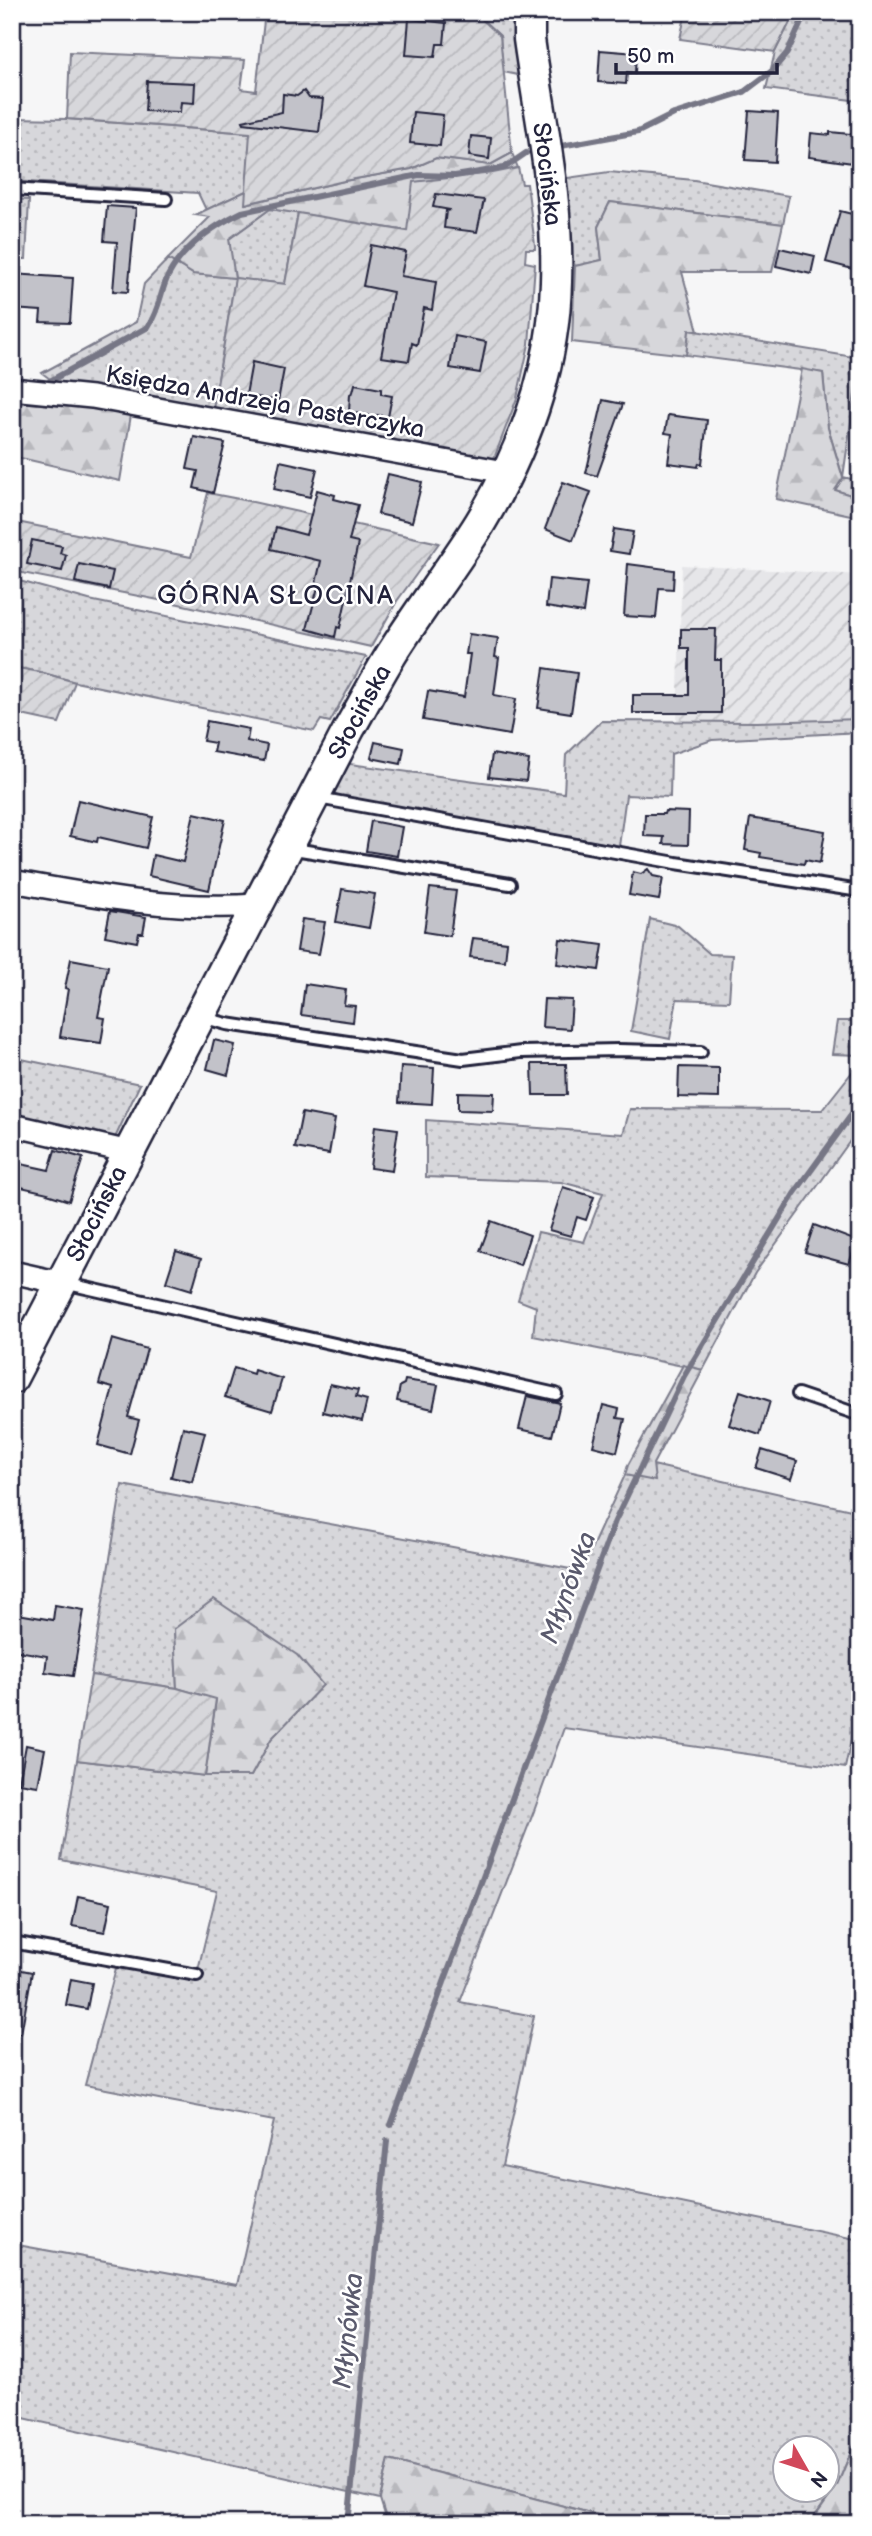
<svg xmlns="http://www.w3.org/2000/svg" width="872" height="2536" font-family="'Balsamiq Sans',sans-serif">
  <defs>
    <pattern id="industrial-furrows" width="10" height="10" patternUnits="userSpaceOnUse" patternTransform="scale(1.75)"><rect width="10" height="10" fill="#e6e6e9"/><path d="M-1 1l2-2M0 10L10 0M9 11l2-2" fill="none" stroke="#c5c5c9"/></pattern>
    <pattern id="grass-dots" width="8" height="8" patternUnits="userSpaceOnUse" patternTransform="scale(1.75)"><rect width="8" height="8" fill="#d7d7db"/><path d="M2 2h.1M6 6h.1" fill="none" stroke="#b8b8bd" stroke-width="1.8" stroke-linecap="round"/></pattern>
    <pattern id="forest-firs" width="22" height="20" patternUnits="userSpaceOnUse" patternTransform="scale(1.75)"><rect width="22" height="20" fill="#d7d7db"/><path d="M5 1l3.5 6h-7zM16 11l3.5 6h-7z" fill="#b8b8bd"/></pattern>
    <pattern id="garden-furrows" width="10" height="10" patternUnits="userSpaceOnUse" patternTransform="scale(1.75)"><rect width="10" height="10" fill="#d7d7db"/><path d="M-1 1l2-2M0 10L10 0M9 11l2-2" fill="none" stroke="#b8b8bd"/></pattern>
  </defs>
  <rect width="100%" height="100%" fill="#f6f6f7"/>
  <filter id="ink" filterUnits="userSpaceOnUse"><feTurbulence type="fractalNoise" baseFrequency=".0143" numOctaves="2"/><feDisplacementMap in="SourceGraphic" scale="14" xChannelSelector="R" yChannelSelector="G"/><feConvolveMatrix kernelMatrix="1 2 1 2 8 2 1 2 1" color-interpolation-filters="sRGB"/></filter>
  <g filter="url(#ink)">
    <path fill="url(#industrial-furrows)" d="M682 565 860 575V719L757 722 677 720Z"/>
    <path fill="url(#grass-dots)" stroke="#7c7c8b" stroke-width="2" fill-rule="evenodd" d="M474 12H512L518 75 503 72 500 36Z
      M795 12H860V101L766 89 775 52Z
      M12 118 67 119 251 133 246 191 206 210 198 193 12 181Z
      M609 172 694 180 789 196 783 224 610 202 598 227 602 260 575 266 571 254 560 179Z
      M12 199 29 200 26 259H12Z
      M270 209 298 213 285 284 235 278 213 409 62 388 42 373 136 322 144 284 168 259 193 274 234 278 229 239Z
      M689 330 860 358V380H857L843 477 860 481V498L835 490 843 477 828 428 823 373 686 355Z
      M12 579 89 600 366 657 330 722 321 720 314 731 75 682 40 672 12 667Z
      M860 719V732L712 740 671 754 670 797 626 795 619 846 341 796 330 792 343 763 564 793 566 755 601 721 757 722Z
      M650 919 678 926 710 954 732 955 729 1001 677 999 670 1039 631 1031Z
      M837 1021H860V1055L832 1054Z
      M12 1057 140 1084 115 1138 107 1139 12 1116Z
      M860 1062V1127L755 1273 703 1370 533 1336 536 1307 518 1300 538 1232 584 1242 603 1193 561 1182 426 1177V1120L623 1134 630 1109 822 1110Z
      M653 1465 860 1512V1698L845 1768 564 1728 534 1811 460 2002 534 2016 502 2166 860 2240V2430L837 2486 812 2520 815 2524H632L389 2460 380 2499 19 2417 20 2380 12 2379V2244L237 2285 274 2121 85 2085 116 1968 197 1974 217 1891 61 1860 77 1760 205 1776H251L271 1739 323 1685 174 1629 177 1688 91 1675 122 1485 581 1571 625 1475 654 1480ZM784 2448H826V2490H784Z"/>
    <path fill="url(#forest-firs)" stroke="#7c7c8b" stroke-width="2" d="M512 153 518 168 493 173 407 231 270 209 229 239 235 278 193 274 168 259 210 217 195 215 246 191V204L344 181 411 169 436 158 490 165Z
      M610 202 783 224 772 272H682L698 331 689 330 686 355 572 342 575 266 602 260 598 227Z
      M802 369 823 373 828 428 843 478 835 490 860 498V517L776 499Z
      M12 402 132 409 120 481 12 456Z
      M683 1365 703 1370 653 1464 655 1481 625 1475 628 1465Z
      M214 1599 297 1655 323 1685 271 1739 251 1776H205L216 1700 177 1688 174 1629Z
      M860 2430V2524H815L812 2521 837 2486Z
      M389 2460 632 2524H409L386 2518 380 2499Z"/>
    <path fill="url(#garden-furrows)" stroke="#7c7c8b" stroke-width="2" d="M265 12H474L500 36 512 153 490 165 436 158 411 169 344 181 245 204 250 133 67 119 70 52 245 60 241 89 256 91Z
      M686 12H795L775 52 680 39Z
      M518 168 522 184H527L535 245V249H526L525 262 535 264 529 344 517 398 493 461 213 409 235 278 285 284 298 213 407 231 413 182 493 173Z
      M208 493 239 499 439 543 397 601 371 647 179 604 12 571V521L191 557Z
      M12 667 40 672 75 682 59 723 12 713Z
      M91 1675 177 1688 216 1699 205 1776 77 1760Z"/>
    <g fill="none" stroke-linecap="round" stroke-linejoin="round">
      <path stroke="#767685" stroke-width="6" d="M561 146 638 132 674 114 744 92 772 71 787 53 806 12
        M50 381 148 327C160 308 160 293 168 276 184 246 213 226 242 212L419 175 455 176 504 168 526 153
        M12 405 20 399
        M391 2125 615 1521 684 1376 794 1194 860 1103
        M348 2524 387 2141"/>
    </g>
    <path fill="#c2c2c9" stroke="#22223b" stroke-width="2" d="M409 19 446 23 444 44H437L435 57 406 55Z
      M600 50 636 53 635 73 627 72 626 84 598 82Z
      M147 81 195 83 194 103 181 102 180 112 145 111Z
      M304 91 309 98 323 99 319 132 244 123 243 121 282 112 283 94 297 96Z
      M749 111 778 113 775 162 745 160Z
      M413 112 443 115 440 146 410 143Z
      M830 132 860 135V164L809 157 811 133 830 135Z
      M471 136 491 138 489 159 469 156Z
      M436 194 484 200 477 232 444 228 446 211 450 210 433 207Z
      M107 206 136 208 128 292 113 291 117 242 104 241Z
      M840 211 860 216V271L826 262Z
      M371 245 406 252 401 276 436 282 432 310 424 308 417 345 412 343 409 361 381 357 393 292 363 286Z
      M780 248 815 256 811 274 776 266Z
      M12 274 73 278 70 323 40 322 41 311 12 309Z
      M455 336 486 342 480 373 450 368Z
      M252 362 284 369 278 401 246 395Z
      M355 384 381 389V394L392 396 388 417 377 415 376 417 349 412 350 394 353 392Z
      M603 400 623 404 597 476 586 473Z
      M668 415 707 420 702 464 699 463 698 467 668 463 672 434 665 433Z
      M194 437 225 443 213 493 194 488 198 471 187 469Z
      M280 461 317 469 310 497 274 489Z
      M388 474 422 482 412 522 378 514Z
      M563 482 591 492 573 540 545 529Z
      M317 490 335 495 334 499 358 505 349 541 358 543 340 628 337 627 335 637 307 629 319 583H316L321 561 271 549 276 527 306 535Z
      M614 529 633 532 629 554 610 551Z
      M32 540 62 546 60 553 66 555 62 571 27 564Z
      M79 564 113 571 109 589 75 582Z
      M628 564 674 570 673 589 659 588 656 618 624 616Z
      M549 579 587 583 583 613 546 607Z
      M681 629H716L715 660H721V713H633V695H689V648H681Z
      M469 634 498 638 495 657 499 658 494 695 516 699 510 735 423 720 428 691 464 697 470 654H466Z
      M544 668 577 673 571 713 538 708Z
      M207 721 249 729 247 741 267 745 264 761 213 752 215 743 203 741Z
      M375 742 404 748 401 764 371 758Z
      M492 754 529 760 526 781 489 777Z
      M78 800 153 817 146 848 98 837 97 842 70 836Z
      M665 811 689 812 688 845 663 844 664 837 644 836 645 814H664Z
      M194 813 225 820 209 890 149 876 153 855 183 862Z
      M750 818 825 831 820 863 805 860 804 864 760 857 761 853 745 850Z
      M371 821 402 827 397 856 366 851Z
      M648 869 653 876 663 878 659 900 629 895 633 872 641 874Z
      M430 888 456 891 450 936 424 932Z
      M342 889 375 894 369 928 336 922Z
      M110 911 146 917 143 933H139L137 942 105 936Z
      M302 919 325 922 319 954 297 951Z
      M473 938 507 942 505 961 470 957Z
      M560 939 603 945 599 970 557 964Z
      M71 959 108 966 98 1017 105 1018 101 1043 60 1037 68 989 65 988Z
      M305 984 346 990 344 1005 355 1006 353 1022 301 1015Z
      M544 999 572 1000 570 1029 542 1027Z
      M214 1040 235 1045 228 1075 207 1069Z
      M532 1064H566L567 1095H533Z
      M401 1066 434 1068 432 1104 399 1102Z
      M679 1067 719 1068V1098L678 1097Z
      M458 1092 494 1093 493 1111 458 1110Z
      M302 1113 335 1119 329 1154 295 1148Z
      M375 1126 398 1129 392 1171 370 1168Z
      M55 1150 83 1158 69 1201 47 1194 48 1193 12 1185V1162L49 1170Z
      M563 1187 594 1197 586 1220 577 1217 571 1236 549 1230Z
      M491 1221 530 1235 520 1265 480 1251Z
      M814 1225 857 1241 849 1264 805 1252Z
      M176 1251 201 1259 192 1290 166 1282Z
      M112 1339 147 1349 128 1417 139 1420 130 1454 98 1445 113 1388 99 1384Z
      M234 1368 253 1374 254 1370 282 1379 272 1411 225 1397Z
      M405 1380 438 1385 433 1409 397 1401 400 1386 404 1384Z
      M330 1384 358 1390 356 1397 367 1400 362 1421 323 1412Z
      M740 1391 770 1401 760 1435 729 1425Z
      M527 1396 560 1403 552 1436 519 1429Z
      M603 1405 619 1409 617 1418 625 1419 617 1452 593 1446Z
      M183 1427 205 1432 192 1482 171 1477Z
      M762 1450 797 1461 791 1479 756 1468Z
      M55 1605 84 1610 73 1676 45 1672 47 1656 12 1650V1613L53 1620Z
      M26 1745 45 1749 38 1786 19 1783Z
      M78 1896 111 1903 105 1932 72 1926Z
      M12 1968 32 1972 21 2034 12 2033Z
      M71 1979 92 1983 87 2009 66 2005Z"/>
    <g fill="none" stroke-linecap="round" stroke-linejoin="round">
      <g stroke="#22223b" stroke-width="16">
        <path id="lane" d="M12 189 166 199
          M318 798 676 863 860 891
          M288 848 510 884
          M201 1017 227 1024 463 1059 521 1052 618 1050 701 1052
          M64 1283 556 1394
          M798 1394 860 1415
          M12 1942 197 1975"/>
      </g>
      <g stroke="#22223b" stroke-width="26">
        <path id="street" d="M12 389 92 397 494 470 507 474
          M12 881C94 896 174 911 257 905
          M12 1125 129 1152
          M12 1272 61 1283"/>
      </g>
      <g stroke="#22223b" stroke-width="35">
        <path id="secondary" d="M12 1378 349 729C363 705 376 679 391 655 419 610 452 568 480 523 524 450 554 368 556 282 559 201 540 119 529 39V12"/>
      </g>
      <use href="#lane" stroke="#fff" stroke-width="10"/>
      <use href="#street" stroke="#fff" stroke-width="21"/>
      <use href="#secondary" stroke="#fff" stroke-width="30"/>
    </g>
  </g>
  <g text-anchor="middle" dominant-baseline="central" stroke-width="5" stroke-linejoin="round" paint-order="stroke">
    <g font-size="24" fill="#22223b" stroke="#fff">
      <text transform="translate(547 174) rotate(83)">Słocińska</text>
      <text transform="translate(265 402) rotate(10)">Księdza Andrzeja Pasterczyka</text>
      <text transform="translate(360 712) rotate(-61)">Słocińska</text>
      <text transform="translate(97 1214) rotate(-63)">Słocińska</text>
    </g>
    <g font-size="26" letter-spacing="2" fill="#22223b" stroke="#fff">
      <text x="276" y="596">GÓRNA SŁOCINA</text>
    </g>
    <g font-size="26" font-style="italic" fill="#5a5a6d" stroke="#fff">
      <text transform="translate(569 1588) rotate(-70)">Młynówka</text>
      <text transform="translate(349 2331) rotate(-84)">Młynówka</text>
    </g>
  </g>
  <rect width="872" height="2536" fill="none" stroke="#fff" stroke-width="42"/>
  <rect x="21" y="21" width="830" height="2494" fill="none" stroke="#22223b" stroke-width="2.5" filter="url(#ink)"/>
  <g transform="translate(806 2469) rotate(129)"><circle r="33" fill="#ffffff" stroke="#a7a7b1" stroke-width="2"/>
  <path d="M0-5L12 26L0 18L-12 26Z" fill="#d1495b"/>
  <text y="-10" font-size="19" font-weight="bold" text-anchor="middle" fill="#22223b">N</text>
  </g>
  <path d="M616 63v10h161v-10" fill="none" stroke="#22223b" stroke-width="3.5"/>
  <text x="627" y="63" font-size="21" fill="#22223b" stroke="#ffffff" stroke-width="5" paint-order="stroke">50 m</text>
</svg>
